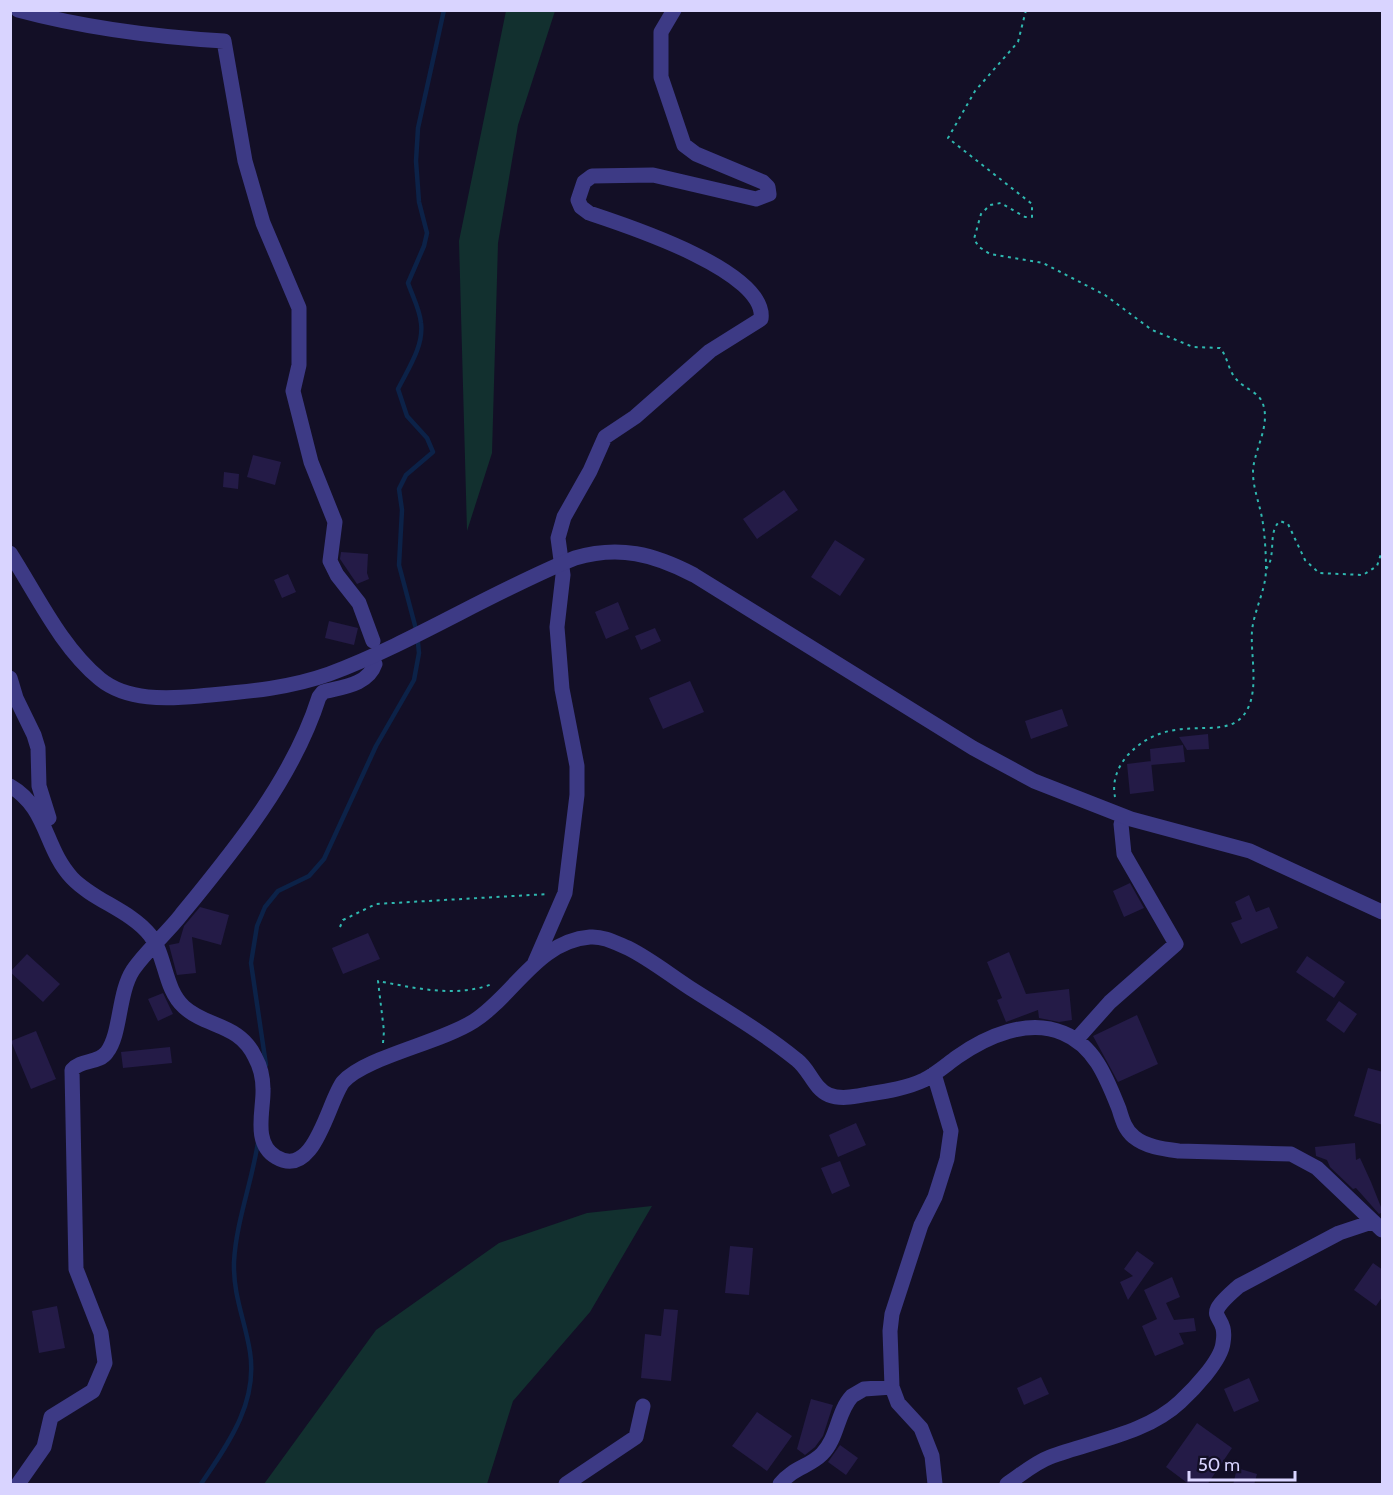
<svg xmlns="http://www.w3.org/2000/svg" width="1393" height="1495" font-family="Cabin,sans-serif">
  <rect width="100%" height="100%" fill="#130f26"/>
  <path fill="#12302f" d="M506 11H555L518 125 498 243 492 453 467 531 459 241Z
    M652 1206 590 1312 513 1401 487 1484H264L376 1330 499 1243 587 1213Z"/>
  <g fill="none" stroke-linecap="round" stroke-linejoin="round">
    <path stroke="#0c2248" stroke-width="4.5" d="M266 1065 251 963 257 926 265 907 278 891 309 876 324 859 376 746 414 680 419 653 417 633 399 565 402 510 399 489 406 475 433 452 427 438 407 416 398 389C408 369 424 346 421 323 420 310 412 295 408 283L424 246 427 233 419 202 416 161 418 128 444 10
      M201 1484C228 1444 258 1403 250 1352 245 1320 233 1296 234 1262 236 1222 252 1182 258 1142"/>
  </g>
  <path fill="#241b47" d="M253 455 281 462 275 485 247 477Z
    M224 472 239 474 238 489 223 487Z
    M784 490 798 510 757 539 743 519Z
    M835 540 865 559 840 596 811 577Z
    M341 552 368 554 367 573 369 579 357 584 340 559Z
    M288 574 296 592 282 598 274 580Z
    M618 602 629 629 606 639 595 612Z
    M329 621 358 628 354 645 325 638Z
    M655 628 661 641 641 650 635 636Z
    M690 681 704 712 663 729 649 698Z
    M1062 709 1068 726 1031 739 1025 721Z
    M1208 734 1209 749 1187 750 1179 737Z
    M1183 745 1185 762 1151 765 1150 749Z
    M1151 761 1154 791 1130 794 1127 764Z
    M1130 883 1144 908 1124 917 1113 891Z
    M1249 895 1256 912 1269 907 1278 928 1241 944 1231 923 1242 919 1235 902Z
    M200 907 229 915 221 945 192 937 196 973 177 975 169 945 179 943 184 926Z
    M368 933 380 959 343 974 332 948Z
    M1009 952 1026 994 1069 989 1072 1020 1059 1022 1039 1018 1038 1010 1006 1022 997 1000 1002 998 987 962Z
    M27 954 60 984 43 1002 10 972Z
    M1307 956 1345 982 1334 998 1296 972Z
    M163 993 173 1014 158 1021 148 999Z
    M1339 1001 1357 1014 1344 1033 1326 1020Z
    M1137 1015 1158 1064 1118 1082 1093 1036Z
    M36 1031 56 1079 31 1089 11 1041Z
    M170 1047 172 1063 123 1068 121 1052Z
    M1368 1068 1383 1072V1125L1354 1116Z
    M856 1123 866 1145 838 1157 829 1135Z
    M1355 1143 1356 1160 1360 1158 1371 1182 1383 1212 1379 1214 1356 1188 1353 1189 1330 1167 1327 1160 1316 1156 1315 1147Z
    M840 1161 850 1186 832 1194 821 1168Z
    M730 1246 753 1248 749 1295 725 1293Z
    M1137 1251 1154 1263 1128 1300 1120 1282 1133 1276 1124 1269Z
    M1373 1263 1383 1270V1296L1376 1306 1354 1290Z
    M1172 1277 1180 1297 1166 1303 1174 1320 1194 1318 1196 1331 1179 1333 1184 1344 1155 1356 1142 1326 1157 1319 1144 1290Z
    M57 1306 65 1348 39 1353 32 1311Z
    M664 1309 678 1310 671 1381 641 1378 645 1334 661 1336Z
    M1041 1377 1049 1394 1024 1405 1017 1388Z
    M1249 1378 1259 1401 1234 1412 1224 1389Z
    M811 1399 833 1405 823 1436 815 1447 805 1455 797 1449Z
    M757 1412 792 1436 767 1471 732 1446Z
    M1197 1423 1232 1448 1207 1485H1190L1166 1467Z
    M840 1445 858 1458 846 1475 828 1462Z
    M1237 1468 1257 1474 1254 1485H1233Z"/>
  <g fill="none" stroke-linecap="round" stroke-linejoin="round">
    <path stroke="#2fb8b0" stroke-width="2" stroke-dasharray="3 4.5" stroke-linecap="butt" d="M1026 10 1018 42 975 91 948 138 1032 204V217H1025L1001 203 990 205 981 214 974 239 979 247 990 254 1043 263 1105 295 1152 330 1193 347 1220 348C1228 357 1228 371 1237 380 1244 388 1260 393 1263 404 1271 428 1252 452 1253 475 1254 492 1261 508 1263 524 1265 538 1266 555 1266 569 1266 590 1254 610 1252 631 1250 657 1262 699 1240 719 1216 740 1168 711 1127 756 1117 768 1112 782 1115 797
      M1266 569C1277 556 1267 532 1280 521L1288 524 1305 560 1319 573 1363 575 1377 566 1382 551
      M340 927 343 920 376 904 548 894
      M383 1043 384 1031 378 981C415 988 456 998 492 984"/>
    <path stroke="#3d3a85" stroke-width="15" d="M18 10C85 28 155 37 224 41L245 161 263 223 299 308V365L293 391 311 462 335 522 330 561 337 575 359 603 373 641
      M10 678 16 698 34 735 38 748 39 786 49 818
      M10 786C48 808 44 848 72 878 94 901 130 910 150 935 166 955 164 989 184 1007 207 1028 239 1023 255 1057 260 1066 263 1079 263 1089 264 1109 252 1143 276 1157 315 1180 328 1101 343 1082 365 1057 440 1043 474 1021 514 995 538 941 590 937 604 936 616 943 628 948 650 959 670 975 690 988 726 1011 764 1033 797 1060 810 1070 814 1089 829 1095 842 1100 857 1096 869 1094 888 1091 907 1088 924 1080 936 1074 946 1065 957 1057 987 1036 1028 1018 1063 1033 1095 1046 1107 1079 1119 1109 1122 1119 1125 1130 1134 1137 1146 1147 1164 1149 1179 1151L1291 1154 1317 1168 1382 1230
      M535 962 565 893 577 795V766L562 689 557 627 563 575 558 538 564 517 590 471 605 437 635 417 710 351 761 319C768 271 625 225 589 213L581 207 578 200 584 182 592 176 653 175 756 199 769 194 768 187 763 182 696 154 684 145 661 77V32L674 10
      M1076 1040 1110 1002 1176 944 1124 854 1121 824
      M934 1074 951 1131 947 1159 935 1197 921 1225 892 1314 890 1331 892 1387 898 1403 921 1428 932 1456 935 1484
      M18 1484 44 1447 51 1417 93 1391 105 1363 101 1333 76 1269 72 1070C81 1059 99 1064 107 1052 121 1034 118 993 133 970 145 952 167 933 181 915 235 849 293 779 319 697L323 692C342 687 368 685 375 664
      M566 1484 636 1437 643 1406
      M780 1484C794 1467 809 1467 822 1454 838 1438 837 1412 852 1396L864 1389 892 1387
      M1007 1484C1021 1475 1034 1463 1050 1457 1092 1441 1146 1434 1180 1402 1193 1390 1221 1361 1223 1343 1229 1309 1196 1323 1239 1286L1339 1233 1372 1222"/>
    <path stroke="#3d3a85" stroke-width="15" d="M10 553C37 595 61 647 100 679 127 701 167 699 200 696 243 692 287 689 329 674 414 642 491 592 575 558 619 545 654 554 694 575L973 748 1034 781 1131 819 1250 851 1382 912"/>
  </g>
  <rect width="1393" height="1495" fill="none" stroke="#d9d4ff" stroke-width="24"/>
  <path d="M1189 1471v9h106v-9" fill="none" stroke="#d9d4ff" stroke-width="3"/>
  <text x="1198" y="1471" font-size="18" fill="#d9d4ff" stroke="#130f26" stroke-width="4.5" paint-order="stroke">50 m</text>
</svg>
